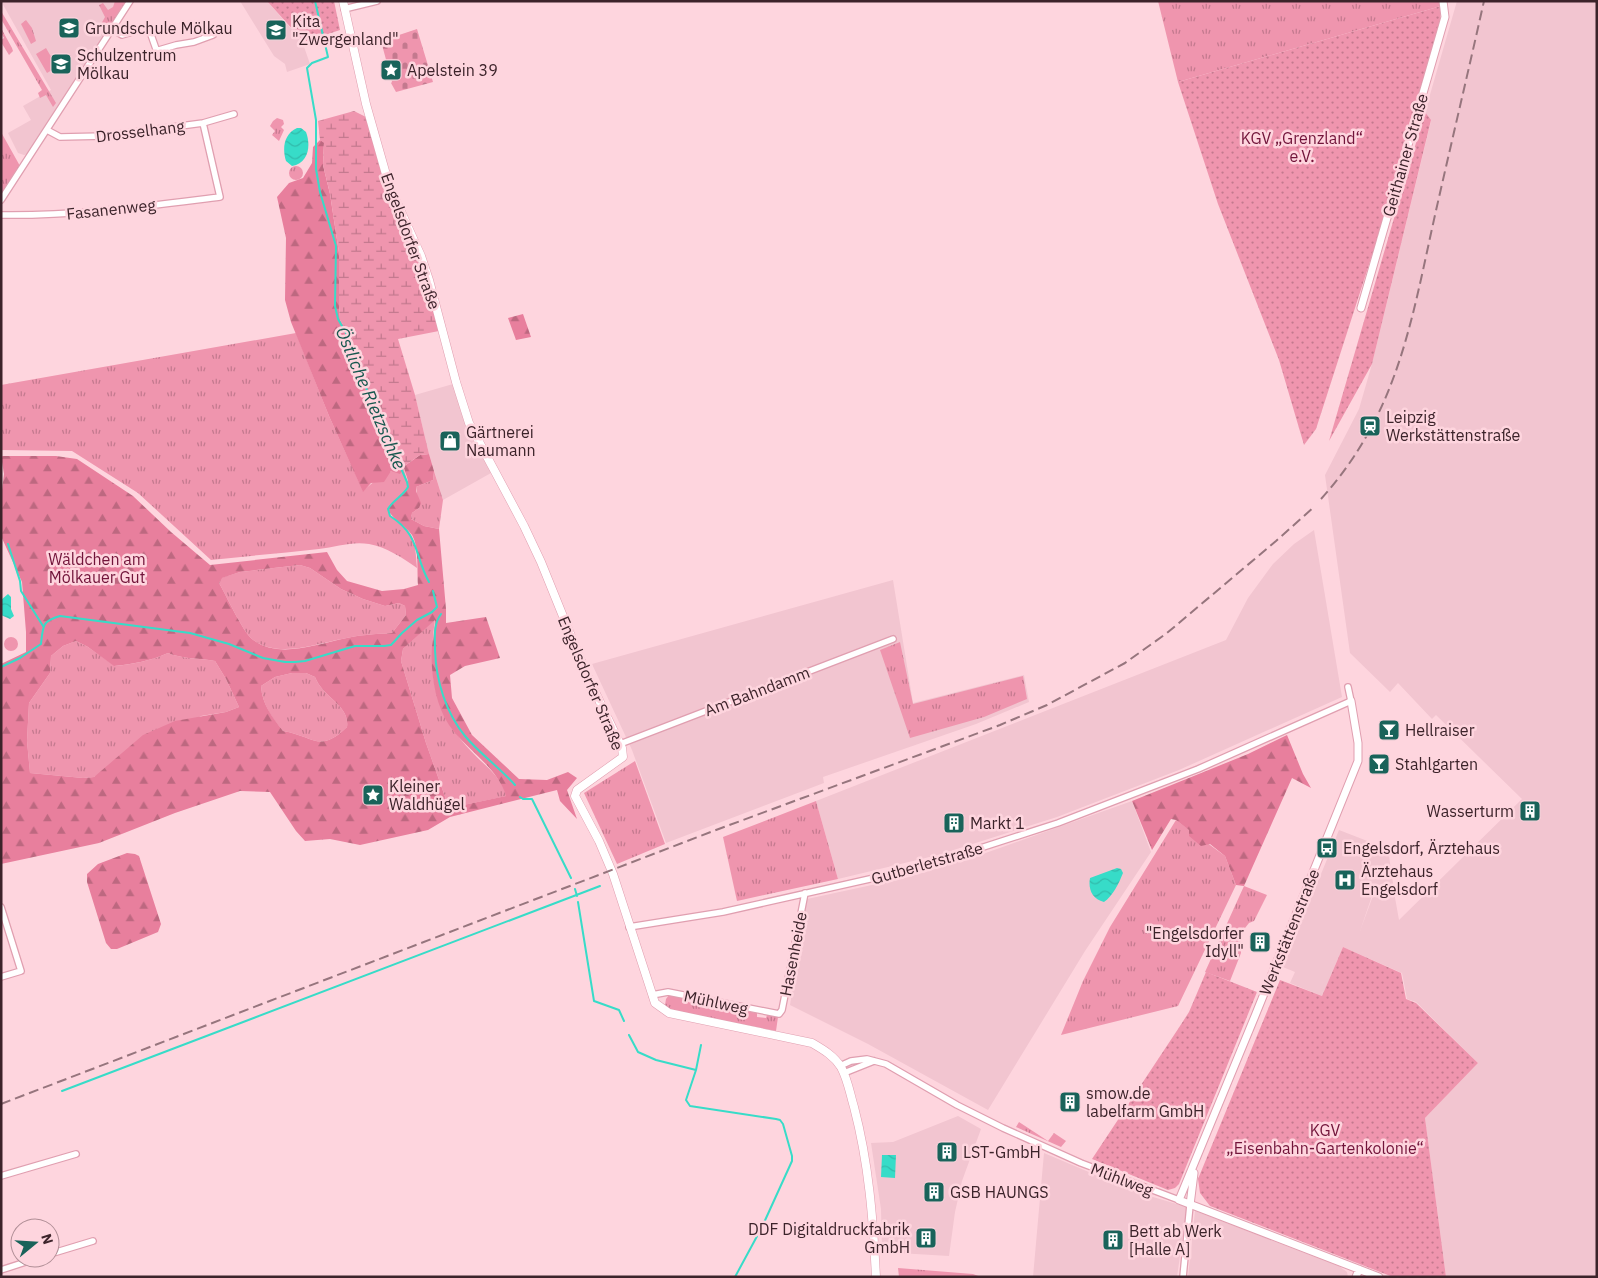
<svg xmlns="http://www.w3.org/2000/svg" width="1598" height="1278" font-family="'IBM Plex Sans',sans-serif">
  <defs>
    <pattern id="grass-tufts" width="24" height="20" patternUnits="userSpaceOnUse" patternTransform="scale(1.25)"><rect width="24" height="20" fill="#ef95ae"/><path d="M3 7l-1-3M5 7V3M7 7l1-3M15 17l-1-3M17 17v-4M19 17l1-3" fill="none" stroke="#c3798e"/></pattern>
    <pattern id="forest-firs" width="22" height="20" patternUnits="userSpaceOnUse" patternTransform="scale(1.25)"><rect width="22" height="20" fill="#e87f9d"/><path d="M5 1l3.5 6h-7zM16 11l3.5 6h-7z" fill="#bd6880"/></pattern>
    <pattern id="wetland-marsh" width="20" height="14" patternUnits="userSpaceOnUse" patternTransform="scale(1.25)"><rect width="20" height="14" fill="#ef95ae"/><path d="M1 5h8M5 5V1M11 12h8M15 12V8" fill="none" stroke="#c3798e"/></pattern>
    <pattern id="cemetery-stones" width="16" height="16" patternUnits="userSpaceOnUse" patternTransform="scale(1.25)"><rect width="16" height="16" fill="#ef95ae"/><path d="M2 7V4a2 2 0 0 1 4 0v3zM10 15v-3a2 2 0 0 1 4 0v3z" fill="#c3798e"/></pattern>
    <pattern id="garden-dots" width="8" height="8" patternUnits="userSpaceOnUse" patternTransform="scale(1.25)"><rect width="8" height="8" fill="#ef95ae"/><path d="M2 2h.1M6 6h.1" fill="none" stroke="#c3798e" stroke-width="1.8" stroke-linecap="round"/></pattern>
    <pattern id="water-waves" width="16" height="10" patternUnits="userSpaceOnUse" patternTransform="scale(1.25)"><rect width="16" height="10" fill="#37dcc8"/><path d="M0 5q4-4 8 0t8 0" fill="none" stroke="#31bcac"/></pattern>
  </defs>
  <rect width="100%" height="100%" fill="#fed5de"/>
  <path fill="#f2c5d0" d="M1 1H126L29 154 24 155 18 153 8 133 31 120 23 106 51 90Z
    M240 1H267L302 41 310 64 287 72 285 64 274 56Z
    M1457 1H1597V1277H1446L1425 1118 1478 1063 1416 1002 1407 999 1402 973 1343 947 1322 996 1290 983 1295 972 1283 967 1339 830 1388 849 1394 890 1376 884 1360 931 1377 885 1394 892 1399 920 1522 799 1436 715 1432 719 1398 683 1390 692 1350 653 1325 475 1359 409 1372 364 1431 121 1425 112Z
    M453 384 467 428 491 473 443 500 429 454 415 395Z
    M1314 530 1342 697 1179 770 1057 817 938 855 838 879 816 801 1226 640 1248 598 1273 564 1294 544Z
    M893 580 913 703 1024 675 1029 702 976 724 823 777 824 783 666 843 632 750 592 664Z
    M1132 801 1151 852 1085 951 988 1110 868 1044 790 1005 807 899 909 877 980 855Z
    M958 1116 981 1129 962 1181 955 1212 949 1256 882 1252 881 1209 871 1143 893 1142Z
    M1044 1153 1136 1192 1187 1207 1177 1277H1033Z
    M1195 1211 1339 1266 1347 1272 1348 1277H1188Z"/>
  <path fill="url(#grass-tufts)" d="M115 1H126L108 30 100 26 105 17 99 5 103 3 108 10 113 7Z
    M1158 1H1440L1441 6 1178 82Z
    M1 11 56 103 53 107 46 95 40 98 38 93 42 90 1 19Z
    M26 20 32 28 36 41 31 44 21 24Z
    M1 28 12 48 13 51 9 55 1 42V40L4 38 1 33Z
    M277 118 283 120 284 124 281 127 284 130 279 141 272 135 275 131 270 126 273 121Z
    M1 132 20 166 1 195Z
    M289 173a7 7 0 1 1 14 0a7 7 0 1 1-14 0Z
    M296 333 329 416 363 491C375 480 387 471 403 467 412 494 408 487 391 504L390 515C415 531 415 540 417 568 403 558 386 547 369 544 352 541 336 547 319 549 283 553 247 556 211 560L138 493 72 451 1 450V385Z
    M434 471 443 500 439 529 424 526 411 519 412 513 419 508 416 487 433 480Z
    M300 565 310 568 341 589 363 599 385 606 399 603 405 606 406 615 392 633C375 634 358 635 342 639 315 644 277 659 252 639 243 632 226 595 219 583L221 578 240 572Z
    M435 619C428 674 432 710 471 751 488 769 497 772 507 796L449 808 426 743 401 661 403 649Z
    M76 641 88 647 115 666C134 664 150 661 168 653 182 659 199 658 215 661L226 679 239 707 226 712 201 716 94 777 83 778 30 773 27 741 29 703 50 673 51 656 63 646Z
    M900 642 913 704 1023 676 1027 699 984 717 910 738 880 650Z
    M292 673H306L315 677C323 698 350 705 347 727 319 754 314 736 283 731 272 718 262 704 261 686L275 677Z
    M635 761 665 844 617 864 584 793Z
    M816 801 838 879 737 901 723 837Z
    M1176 820 1225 856 1236 885 1178 1006 1061 1035 1083 981 1110 927Z
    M1244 886 1267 895 1254 921 1249 923 1241 933 1240 938 1241 953 1230 981 1205 972Z
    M669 995 757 1013V1017L766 1018 767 1015 778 1017 776 1031 670 1010 665 1005 666 999Z
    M1019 1122 1048 1141 1054 1133 1066 1141 1061 1147 1016 1127Z
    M898 1268 973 1274 981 1277H899Z"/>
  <path fill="url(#forest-firs)" fill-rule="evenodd" d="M320 140 324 142 323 165 330 194 339 253V307L340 320 353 339V352L403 467 420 455 429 454 434 471 433 480 416 487V491L421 503 419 508 412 513 411 519 424 526 439 529 446 609V623L486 617 500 658 465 666 450 675 452 698 472 735 519 779 547 780 568 772 577 778 567 790 577 819 560 801 557 790 450 817 428 830 360 845 330 839 305 841 296 831 270 792 240 791 175 813 99 843 1 864V664L26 652V632L22 582 1 536V498L4 474 1 456H56L77 459 133 496 171 532 210 565 327 552 337 570 347 581 382 591 404 589 418 585C417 571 419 547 412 535 408 528 389 516 389 510 390 497 410 497 408 483 408 478 405 473 404 468L400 474 391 471 384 482 371 483 363 492 329 416 291 322 285 300 286 238 277 197 289 183 303 178 312 163 313 147ZM300 565 310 568 341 589 363 599 385 606 399 603 405 606 406 615 392 633C375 634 358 635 342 639 314 645 277 659 252 639 243 632 226 595 219 583L222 578 240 572ZM435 620C435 628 433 638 432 646 430 671 435 704 449 725 466 750 497 766 506 796L449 808 426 743 401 661 403 649ZM76 641 88 647 114 666C134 664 150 661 168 653 182 659 199 658 215 661L226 679 239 707 226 712 175 721 143 735 94 777 83 778 30 773 27 741 29 703 50 673 51 656 63 646ZM292 673H306L315 677C323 698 350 705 347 727 319 754 314 736 283 731 272 717 262 704 261 686L275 677Z
    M523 314 531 337 516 340 508 318Z
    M1287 735 1303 774 1311 788 1292 778 1244 886 1236 885 1225 856 1210 844 1201 846 1189 836V830L1176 820 1171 819 1152 850 1132 801 1248 754Z
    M127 853 135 854 139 856 161 924 158 932 117 949H111L106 943 87 882V874L98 864Z"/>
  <path fill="url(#wetland-marsh)" d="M354 111 366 117 388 192 417 257 439 331 398 339 415 395 429 454 420 455 403 467 353 352V339L340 320 339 307V253L330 194 323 165 324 143 320 140 318 121Z"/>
  <path fill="url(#cemetery-stones)" d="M417 29 433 82 396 92 391 83 392 82 381 41Z"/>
  <path fill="url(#garden-dots)" d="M267 1H334L340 30 304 42Z
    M1441 6 1440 21 1374 249 1316 429 1304 445 1279 360 1218 204 1178 82Z
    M1425 112 1431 120 1372 364 1329 441Z
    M1343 947 1401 973 1406 999 1416 1003 1478 1063 1425 1118 1446 1277H1393L1210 1206 1200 1193 1198 1179 1280 980 1322 996Z
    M1206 972 1257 992 1179 1184 1175 1188 1168 1190 1092 1159 1180 1026 1189 1012Z"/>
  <path fill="#ef95ae" d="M46 48 57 67 47 73 36 54Z
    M4 644a7 7 0 1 1 14 0a7 7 0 1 1-14 0Z"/>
  <path fill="url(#water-waves)" d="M297 128H301L306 132C311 145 309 163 292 166L286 161C282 148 284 134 297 128Z
    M8 594 11 597V609L14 616 10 619 1 615V600Z
    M1117 868 1121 869 1123 873C1119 883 1113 896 1104 902 1092 899 1088 889 1090 878Z
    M882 1155H896L895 1178 881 1177Z"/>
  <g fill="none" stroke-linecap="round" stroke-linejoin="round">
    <path stroke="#37dcc8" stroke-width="2" d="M315 1 328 57 312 63 307 68 316 120V169L320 192 336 246 335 306 338 319 351 342 350 351 407 482 408 487C403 496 393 500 388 509L390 516C420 535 414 555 429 582
      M8 544 20 581 21 591 43 626
      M441 614C433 625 435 637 435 650 436 681 446 713 465 736 480 754 500 768 515 785
      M1 667 20 658 41 644C43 626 42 621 60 616L190 633 229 644 263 658 285 662H295L305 661 355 646H384L391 645 402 633 417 620 432 612 437 607 433 591
      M520 797 523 799H532L571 878
      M575 889 577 896
      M578 902 594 1001 619 1010 624 1021
      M629 1035 638 1052 656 1060 696 1070 686 1100 690 1106 776 1119 780 1120 783 1124 792 1156V1161L762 1227 735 1277
      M696 1070 701 1045
      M62 1091 600 886"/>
    <g stroke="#e09fb0" stroke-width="8">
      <path id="minor" d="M344 9 377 1
        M112 29 122 35 146 28 149 29 156 49 159 50 176 45 194 42 213 35
        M47 130 60 137 105 136 203 123 234 114
        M1 200 130 1
        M1 215C75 216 147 206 220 197L203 123
        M620 744 893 639
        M1 907 21 971 1 977
        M629 927 723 912 883 876 937 862 1058 823 1198 769 1351 701 1348 687
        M652 995 668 992 779 1014 782 1010 805 893
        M840 1066 851 1061 867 1059 886 1064 957 1105 1003 1128 1081 1163 1179 1200
        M844 1073 874 1061
        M1 1176 76 1154
        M50 1254 93 1241
        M1 1270 38 1258
        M1183 1277 1190 1205"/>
    </g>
    <g stroke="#e09fb0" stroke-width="9">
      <path id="tertiary" d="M1361 308 1445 17 1443 1
        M1351 701 1358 743V761L1255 1016 1179 1200 1379 1277
        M1190 1205 1194 1173
        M1356 1277 1359 1269"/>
    </g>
    <g stroke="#e09fb0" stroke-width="9">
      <path id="secondary" d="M343 1 366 104 389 185 421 256 429 280 456 382 469 423 524 526 541 562 586 673 622 748 623 757 577 790 575 796 599 841 613 874 655 1003 669 1013 812 1043C824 1050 834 1056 841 1067 848 1080 850 1094 854 1107 869 1164 873 1219 876 1277"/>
    </g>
    <use href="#minor" stroke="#fff" stroke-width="5.5"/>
    <use href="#tertiary" stroke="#fff" stroke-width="7"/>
    <use href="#secondary" stroke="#fff" stroke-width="8"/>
    <path stroke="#96757d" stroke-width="2" stroke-dasharray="10 5" stroke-linecap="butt" d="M1596 1 1597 3
      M1321 499C1398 413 1411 323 1435 215 1451 144 1468 73 1484 1
      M1 1104 716 830 1000 725 1047 705 1125 663 1167 633 1276 541 1315 506"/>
  </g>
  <defs>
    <g id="school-square" transform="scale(1.125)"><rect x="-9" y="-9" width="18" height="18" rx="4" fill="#19635a" stroke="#fed5de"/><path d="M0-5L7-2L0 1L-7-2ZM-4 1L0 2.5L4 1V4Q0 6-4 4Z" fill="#fff"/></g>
    <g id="sight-square" transform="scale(1.125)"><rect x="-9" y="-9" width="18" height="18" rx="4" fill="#19635a" stroke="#fed5de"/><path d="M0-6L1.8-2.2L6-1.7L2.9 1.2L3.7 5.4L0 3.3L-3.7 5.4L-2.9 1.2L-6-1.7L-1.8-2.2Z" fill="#fff"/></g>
    <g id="station-square" transform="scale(1.125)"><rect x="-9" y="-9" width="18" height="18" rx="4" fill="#19635a" stroke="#fed5de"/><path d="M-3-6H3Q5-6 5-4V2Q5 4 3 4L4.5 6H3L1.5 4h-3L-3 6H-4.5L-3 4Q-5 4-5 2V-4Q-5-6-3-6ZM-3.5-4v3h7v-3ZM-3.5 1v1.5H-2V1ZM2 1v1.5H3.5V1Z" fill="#fff"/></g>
    <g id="shop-square" transform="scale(1.125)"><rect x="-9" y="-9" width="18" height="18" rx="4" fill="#19635a" stroke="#fed5de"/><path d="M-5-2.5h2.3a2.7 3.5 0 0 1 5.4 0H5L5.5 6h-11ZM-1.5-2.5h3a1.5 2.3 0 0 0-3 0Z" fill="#fff"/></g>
    <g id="bar-square" transform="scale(1.125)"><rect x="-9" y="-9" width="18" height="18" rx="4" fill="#19635a" stroke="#fed5de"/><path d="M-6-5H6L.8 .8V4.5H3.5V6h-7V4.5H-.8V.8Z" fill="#fff"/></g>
    <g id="building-square" transform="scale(1.125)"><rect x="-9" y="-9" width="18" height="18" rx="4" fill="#19635a" stroke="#fed5de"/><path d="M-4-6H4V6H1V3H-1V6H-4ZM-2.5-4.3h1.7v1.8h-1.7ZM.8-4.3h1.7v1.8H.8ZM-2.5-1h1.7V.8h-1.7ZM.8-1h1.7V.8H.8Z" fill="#fff"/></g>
    <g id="bus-square" transform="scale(1.125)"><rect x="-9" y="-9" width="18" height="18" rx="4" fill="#19635a" stroke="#fed5de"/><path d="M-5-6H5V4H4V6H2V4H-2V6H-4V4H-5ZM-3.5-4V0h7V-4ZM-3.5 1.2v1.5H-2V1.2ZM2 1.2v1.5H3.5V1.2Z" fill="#fff"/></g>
    <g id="hospital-square" transform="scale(1.125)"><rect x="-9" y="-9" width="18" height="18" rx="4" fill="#19635a" stroke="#fed5de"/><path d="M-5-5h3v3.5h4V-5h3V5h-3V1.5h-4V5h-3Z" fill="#fff"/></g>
  </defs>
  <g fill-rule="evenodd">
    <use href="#school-square" x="69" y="28"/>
    <use href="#school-square" x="276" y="30"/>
    <use href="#school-square" x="61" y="64"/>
    <use href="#sight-square" x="391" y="70"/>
    <use href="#station-square" x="1370" y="426"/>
    <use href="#shop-square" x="450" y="441"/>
    <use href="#bar-square" x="1389" y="730"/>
    <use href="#bar-square" x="1379" y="764"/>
    <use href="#sight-square" x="373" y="795"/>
    <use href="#building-square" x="1530" y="811"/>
    <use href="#building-square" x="954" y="823"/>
    <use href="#bus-square" x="1327" y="848"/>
    <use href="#hospital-square" x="1345" y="880"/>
    <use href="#building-square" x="1260" y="942"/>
    <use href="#building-square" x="1070" y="1102"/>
    <use href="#building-square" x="947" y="1152"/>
    <use href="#building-square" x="934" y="1192"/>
    <use href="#building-square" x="926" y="1238"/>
    <use href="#building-square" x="1113" y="1240"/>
  </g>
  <g text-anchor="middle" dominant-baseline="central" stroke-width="5" stroke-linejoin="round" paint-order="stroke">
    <g font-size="16" fill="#3c232a" stroke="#fed5de" text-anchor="start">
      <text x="292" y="21">Kita<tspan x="292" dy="18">"Zwergenland"</tspan></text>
      <text x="85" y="28">Grundschule Mölkau</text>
      <text x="77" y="55">Schulzentrum<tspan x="77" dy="18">Mölkau</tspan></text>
      <text x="407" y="70">Apelstein 39</text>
      <text x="1386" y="417">Leipzig<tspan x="1386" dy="18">Werkstättenstraße</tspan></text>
      <text x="466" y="432">Gärtnerei<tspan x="466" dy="18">Naumann</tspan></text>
      <text x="1405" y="730">Hellraiser</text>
      <text x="1395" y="764">Stahlgarten</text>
      <text x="389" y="786">Kleiner<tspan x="389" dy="18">Waldhügel</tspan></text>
      <text x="1514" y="811" text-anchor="end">Wasserturm</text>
      <text x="970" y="823">Markt 1</text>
      <text x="1343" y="848">Engelsdorf, Ärztehaus</text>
      <text x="1361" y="871">Ärztehaus<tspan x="1361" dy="18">Engelsdorf</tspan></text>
      <text x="1244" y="933" text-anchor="end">"Engelsdorfer<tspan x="1244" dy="18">Idyll"</tspan></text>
      <text x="1086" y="1093">smow.de<tspan x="1086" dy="18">labelfarm GmbH</tspan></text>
      <text x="963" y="1152">LST-GmbH</text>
      <text x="950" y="1192">GSB HAUNGS</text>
      <text x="910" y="1229" text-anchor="end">DDF Digitaldruckfabrik<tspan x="910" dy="18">GmbH</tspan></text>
      <text x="1129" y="1231">Bett ab Werk<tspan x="1129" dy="18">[Halle A]</tspan></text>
    </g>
    <g font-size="16" fill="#3c232a" stroke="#fed5de">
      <text transform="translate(140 131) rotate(-7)">Drosselhang</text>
      <text transform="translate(1405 155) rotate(-74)">Geithainer Straße</text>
      <text transform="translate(111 209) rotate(-6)">Fasanenweg</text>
      <text transform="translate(411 241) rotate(70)">Engelsdorfer Straße</text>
      <text transform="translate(591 683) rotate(67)">Engelsdorfer Straße</text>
      <text transform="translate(757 691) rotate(-21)">Am Bahndamm</text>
      <text transform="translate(927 863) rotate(-16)">Gutberletstraße</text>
      <text transform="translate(1289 932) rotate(-68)">Werkstättenstraße</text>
      <text transform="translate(793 954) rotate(-79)">Hasenheide</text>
      <text transform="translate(716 1002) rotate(12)">Mühlweg</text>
      <text transform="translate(1122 1179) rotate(21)">Mühlweg</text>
    </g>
    <g font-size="16" fill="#72143a" stroke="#fed5de">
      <text x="1302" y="138">KGV „Grenzland“<tspan x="1302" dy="18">e.V.</tspan></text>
      <text x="97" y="559">Wäldchen am<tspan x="97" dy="18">Mölkauer Gut</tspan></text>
      <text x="1325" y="1130">KGV<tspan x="1325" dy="18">„Eisenbahn-Gartenkolonie“</tspan></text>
    </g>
    <g font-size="18" font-style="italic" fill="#16574e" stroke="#fed5de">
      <text transform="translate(371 398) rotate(67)">Östliche Rietzschke</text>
    </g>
  </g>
  <rect width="1598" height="1278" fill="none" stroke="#3c232a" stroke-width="5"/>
  <g transform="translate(35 1243) rotate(72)"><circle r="24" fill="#fed5de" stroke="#b08e96"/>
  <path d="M0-4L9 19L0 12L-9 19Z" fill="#19635a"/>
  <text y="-8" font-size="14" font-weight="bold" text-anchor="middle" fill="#3c232a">N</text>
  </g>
</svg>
